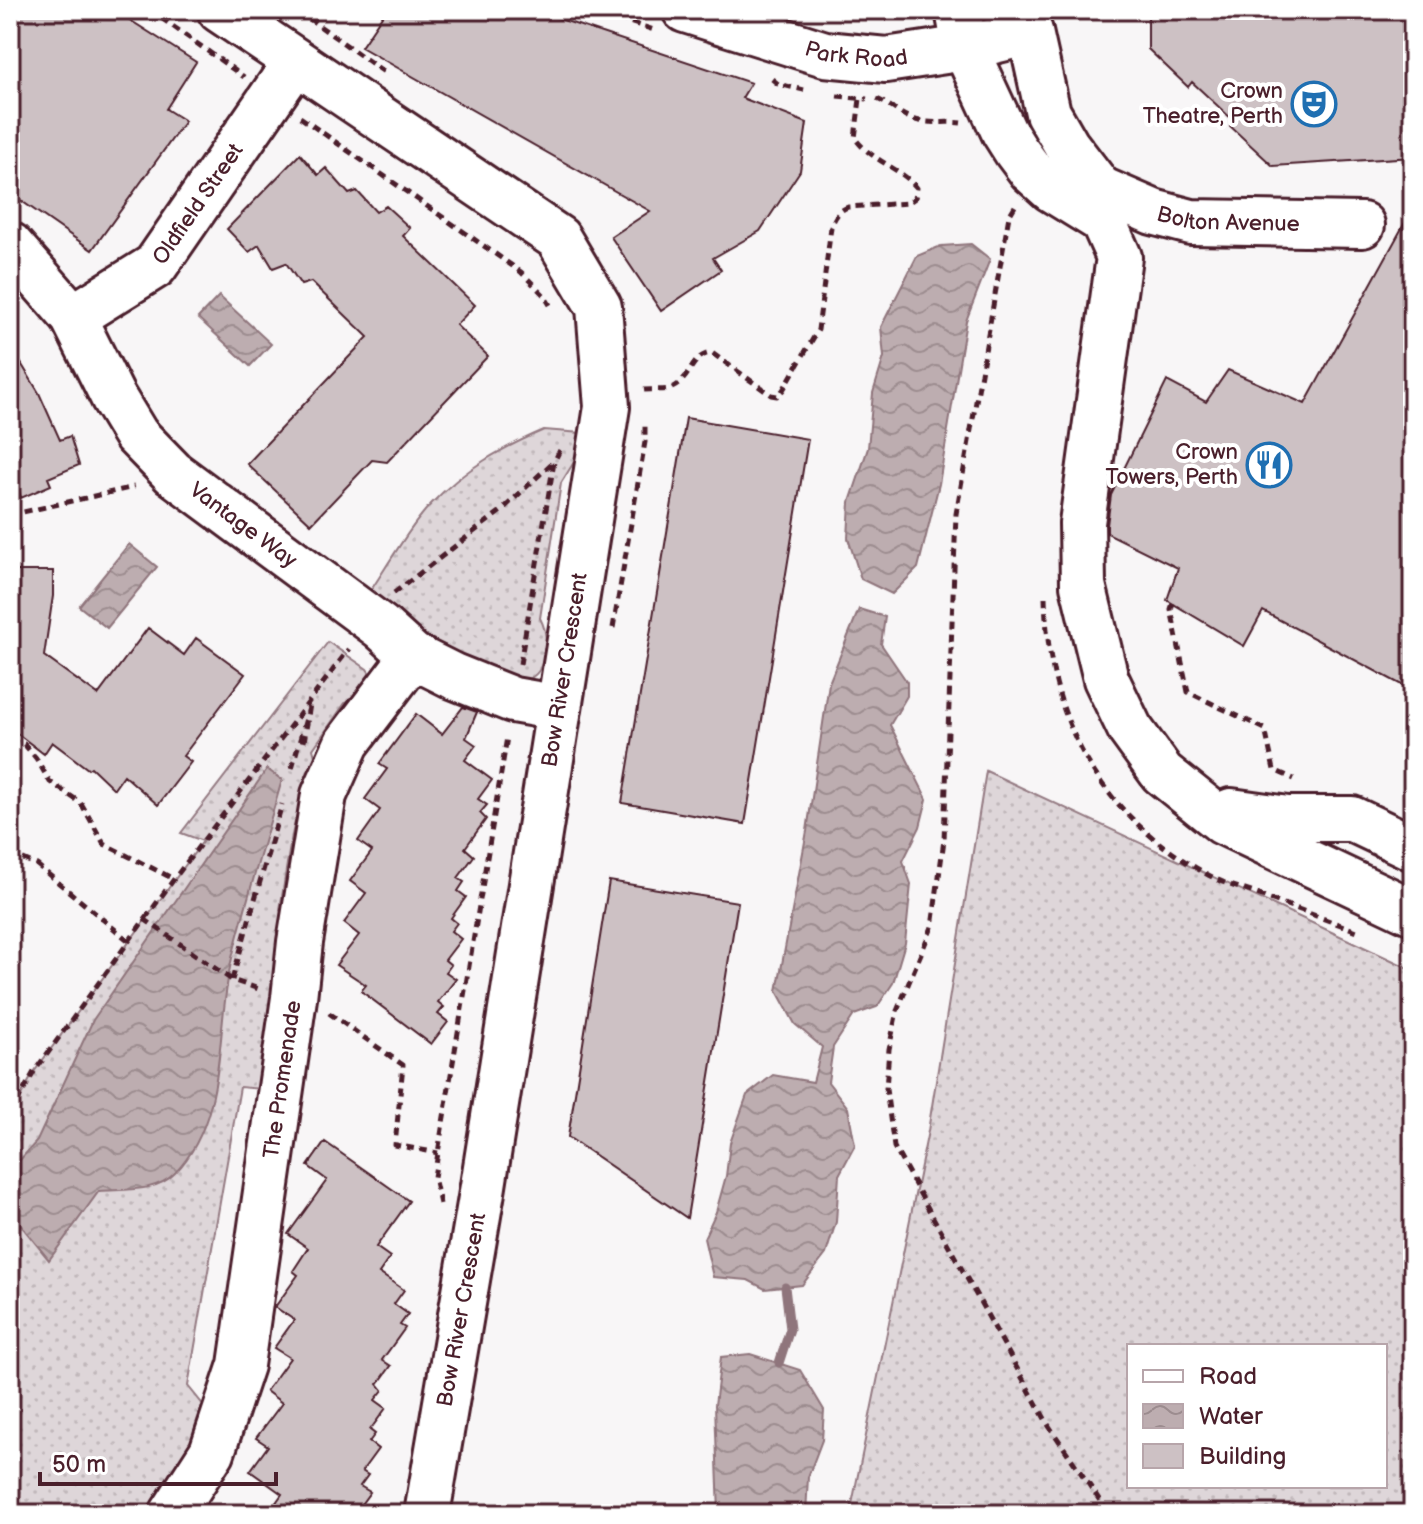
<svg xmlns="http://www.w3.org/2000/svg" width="1423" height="1524" font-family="'Balsamiq Sans',sans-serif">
  <defs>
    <pattern id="grass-dots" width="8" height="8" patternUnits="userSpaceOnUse" patternTransform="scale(2)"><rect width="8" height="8" fill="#ded6d9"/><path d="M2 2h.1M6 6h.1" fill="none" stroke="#c0b7ba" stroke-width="1.8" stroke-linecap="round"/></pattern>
    <pattern id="water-waves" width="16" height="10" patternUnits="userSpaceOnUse" patternTransform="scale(2)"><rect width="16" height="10" fill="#bdadb0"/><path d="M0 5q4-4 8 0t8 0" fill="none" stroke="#9c8c8f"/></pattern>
  </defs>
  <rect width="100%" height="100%" fill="#f8f6f7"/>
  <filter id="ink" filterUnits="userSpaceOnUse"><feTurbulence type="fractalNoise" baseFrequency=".0125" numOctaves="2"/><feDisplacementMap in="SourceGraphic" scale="16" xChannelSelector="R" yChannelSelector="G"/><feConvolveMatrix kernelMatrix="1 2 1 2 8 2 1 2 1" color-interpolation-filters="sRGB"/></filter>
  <g filter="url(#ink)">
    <path fill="url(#grass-dots)" stroke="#947a82" stroke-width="2" fill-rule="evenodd" d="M544 430 581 433 579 454 561 483 540 618C548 633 548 648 541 666 537 678 523 683 511 682 476 679 397 619 365 599 385 570 409 527 432 503 464 469 502 448 544 430Z
      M328 642 367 669 375 681 365 697 345 703 313 749C324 780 304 791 296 818 288 848 285 880 280 910L289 923 261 1089 240 1087 188 1386 208 1411 186 1458 150 1511 129 1504 119 1514H10V1115L34 1072 203 841 181 833Z
      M986 771 1413 970V1514H850L928 1131ZM1129 1346H1385V1486H1129Z"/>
    <path fill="url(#water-waves)" stroke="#8f747b" stroke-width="2" d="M971 244 990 259 966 321 939 484 918 568 892 594 861 579 848 538 850 502 868 448 873 393 884 357 881 327 917 256 941 246Z
      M219 296 271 344 250 366 198 318Z
      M129 544 157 567 107 628 79 606Z
      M859 609 885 617 881 644 907 682V696L890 725 927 799 920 827 903 861 911 884 905 943 893 983 877 1007 854 1015 833 1047 828 1082 848 1108 855 1145 839 1175 836 1222 826 1254 802 1285 765 1289 748 1280 713 1277 704 1238 716 1212 726 1176 730 1143 747 1095 773 1075 813 1082 822 1047 795 1024 777 991 807 831 829 683Z
      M267 769 282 780C265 839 247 898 232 958 215 1028 229 1117 175 1173 156 1193 124 1189 99 1191L49 1260 10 1212V1171L37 1141 93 1020Z
      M750 1354 800 1370 824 1410 822 1440 808 1477 806 1514H719L715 1405 721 1357Z"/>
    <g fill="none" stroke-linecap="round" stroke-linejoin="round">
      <path stroke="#8f747b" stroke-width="9" d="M779 1363 790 1329 785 1287"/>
    </g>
    <path fill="#cdc1c4" stroke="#4a1f2b" stroke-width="2" d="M10 10H114L196 62 166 109 185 121 92 250 10 193Z
      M386 10H533L751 83 742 98 807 123 800 171 760 231 713 258 721 270 661 311 611 237 650 211 361 47Z
      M1148 10H1413V157L1273 166 1230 126 1234 121 1192 82 1188 87 1148 49Z
      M300 154 318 175 326 168 349 194 357 191 376 212 386 206 410 228 403 236 475 305 456 325 488 356 387 462 372 460 311 524 247 464 368 337 311 282 301 285 286 263 273 268 259 245 249 252 227 229Z
      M1413 208V691L1263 611 1244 646 1167 600 1178 568 1107 533V525L1111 495 1167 381 1206 402 1228 370 1305 404Z
      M10 345 39 393 60 440 70 436 79 465 48 478 51 485 21 498 19 491 10 495Z
      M686 418 808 439 745 824 622 803Z
      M10 571H53V596L44 656 98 695 148 628 184 655 196 638 245 674 183 756 191 762 158 805 124 775 114 789 91 767 88 769 52 742 44 754 10 728Z
      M463 707 477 712 466 738 476 745 465 760 492 780 478 799 487 805 480 813 486 819 465 848 474 856 458 878 464 882 458 891 466 897 451 918 457 923 451 931 461 939 445 960 451 965 446 972 456 979 438 1002 444 1007 438 1014 448 1022 431 1044 361 991 366 985 336 965 359 935 344 923 366 893 350 881 372 851 358 841 380 810 365 799 387 769 379 764 416 714 442 734Z
      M609 881 738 902 687 1218 568 1137Z
      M325 1142 409 1201 376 1247 390 1257 379 1273 404 1290 394 1304 408 1314 400 1325 405 1328 382 1360 391 1366 378 1384 383 1390 375 1400 386 1408 370 1430 375 1434 369 1442 378 1449 362 1471 368 1475 360 1486 370 1492 354 1514H289L275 1504 282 1494 250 1471 268 1446 256 1438 282 1403 266 1391 290 1358 274 1348 294 1320 275 1307 298 1275 293 1271 308 1248 288 1234 327 1180 308 1166Z"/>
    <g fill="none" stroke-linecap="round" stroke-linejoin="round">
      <g stroke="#4a1f2b" stroke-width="50">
        <g id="minor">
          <path d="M220 10 558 238 599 307 607 407 483 1186 427 1514"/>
          <path id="s1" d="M685 10 825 54 886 60 965 48 1030 32"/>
          <path d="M958 10 965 48 1004 132 1016 151 1031 171 1051 189 1103 221 1119 257 1082 523 1083 585 1106 679 1130 729 1162 773 1223 822 1413 912"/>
          <path d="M1022 10 1030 32 1048 113 1067 146 1100 189 1102 216"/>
          <path id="s2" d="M1100 189 1153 212 1191 222 1362 225"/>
          <path id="s3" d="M10 245 73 317 113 397 136 435 173 473 381 627 413 656 453 676 513 700 559 708"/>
          <path id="s4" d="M73 317 155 266 295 63"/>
          <path d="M1231 811 1288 819H1352L1413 848"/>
          <path id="s5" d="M172 1514 212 1452 241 1365 294 998 300 942 324 795 347 743 413 656"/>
        </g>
      </g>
      <path stroke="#4a1f2b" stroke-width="5" stroke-dasharray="8 6" stroke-linecap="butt" d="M150 10 244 77
        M297 10 384 72
        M591 10 654 30
        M772 79 778 84 804 90
        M837 96 867 99
        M877 99C889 104 898 113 910 118 926 125 944 121 961 123
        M300 117 521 272 544 295 550 305
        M1015 206 1009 216 956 514 944 840 932 927 897 1011 889 1049 886 1089 894 1147 1049 1426 1109 1514
        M644 390C652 389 665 391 672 388 691 380 691 354 712 353L771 395 777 396 783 390 818 330 831 227C835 217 838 211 848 207L908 203 915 198 917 188C900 167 871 161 855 138L860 99
        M10 515 134 487
        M394 593 501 511 553 462
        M1045 597C1048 724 1102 820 1216 879 1230 886 1247 890 1262 896 1295 908 1327 920 1360 932
        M1173 603 1171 609 1188 692 1265 729 1274 770 1294 779
        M613 628 645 442V425
        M520 664 554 462 560 450
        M10 741 24 744 36 758 50 782 81 803 104 844 174 879
        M304 742 310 704
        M292 768 310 704
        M10 853 37 865 129 941
        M144 919 232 980 259 989
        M232 980 282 804
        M329 1013 403 1065 395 1145 438 1153
        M10 1115 34 1072 174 879 349 649
        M440 1204 434 1177 507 737"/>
      <use href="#minor" stroke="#fff" stroke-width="44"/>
    </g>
  </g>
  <defs>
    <g id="theatre-ring" transform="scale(2.3)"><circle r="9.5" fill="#fff" stroke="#1f6fb2" stroke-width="1.5"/><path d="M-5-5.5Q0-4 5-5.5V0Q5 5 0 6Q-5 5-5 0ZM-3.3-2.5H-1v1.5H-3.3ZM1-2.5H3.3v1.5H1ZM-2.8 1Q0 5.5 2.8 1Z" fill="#1f6fb2"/></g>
    <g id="restaurant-ring" transform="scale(2.3)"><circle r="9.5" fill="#fff" stroke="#1f6fb2" stroke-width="1.5"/><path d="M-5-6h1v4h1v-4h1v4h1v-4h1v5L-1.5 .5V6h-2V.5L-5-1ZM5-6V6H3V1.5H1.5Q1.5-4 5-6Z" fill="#1f6fb2"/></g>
  </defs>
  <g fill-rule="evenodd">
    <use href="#theatre-ring" x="1314" y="104"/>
    <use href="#restaurant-ring" x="1269" y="465"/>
  </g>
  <g text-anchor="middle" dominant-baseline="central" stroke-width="8" stroke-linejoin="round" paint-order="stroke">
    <g font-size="22" fill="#4a1f2b" stroke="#fff">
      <text stroke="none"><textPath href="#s1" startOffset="178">Park Road</textPath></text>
      <text stroke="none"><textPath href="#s4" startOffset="172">Oldfield Street</textPath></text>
      <text stroke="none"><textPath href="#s2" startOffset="134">Bolton Avenue</textPath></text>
      <text stroke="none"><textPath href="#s3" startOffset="370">Vantage Way</textPath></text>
      <text transform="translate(565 670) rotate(-81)">Bow River Crescent</text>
      <text stroke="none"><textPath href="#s5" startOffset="454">The Promenade</textPath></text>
      <text transform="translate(462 1310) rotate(-80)">Bow River Crescent</text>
    </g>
    <g font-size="22" fill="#4a1f2b" stroke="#fff" text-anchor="end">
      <text x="1283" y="91">Crown<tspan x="1283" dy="25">Theatre, Perth</tspan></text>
      <text x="1238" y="452">Crown<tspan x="1238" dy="25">Towers, Perth</tspan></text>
    </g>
  </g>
  <rect width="1423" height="1524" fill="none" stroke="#fff" stroke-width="40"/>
  <rect x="20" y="20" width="1383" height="1484" fill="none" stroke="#4a1f2b" stroke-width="3" filter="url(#ink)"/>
  <rect x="1127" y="1344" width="260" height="144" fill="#ffffff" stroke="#b7a5aa" stroke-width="2"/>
  <rect x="1143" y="1370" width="40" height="12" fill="#ffffff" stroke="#b7a5aa" stroke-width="2"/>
  <text x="1199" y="1384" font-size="24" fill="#4a1f2b">Road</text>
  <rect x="1143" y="1404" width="40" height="24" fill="url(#water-waves)" stroke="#b7a5aa" stroke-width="2"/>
  <text x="1199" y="1424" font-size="24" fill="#4a1f2b">Water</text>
  <rect x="1143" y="1444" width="40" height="24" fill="#cdc1c4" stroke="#b7a5aa" stroke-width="2"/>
  <text x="1199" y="1464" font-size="24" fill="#4a1f2b">Building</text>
  <path d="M40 1472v12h236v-12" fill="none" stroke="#4a1f2b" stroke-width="4"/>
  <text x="52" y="1472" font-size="24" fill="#4a1f2b" stroke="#ffffff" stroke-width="6" paint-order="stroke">50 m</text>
</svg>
